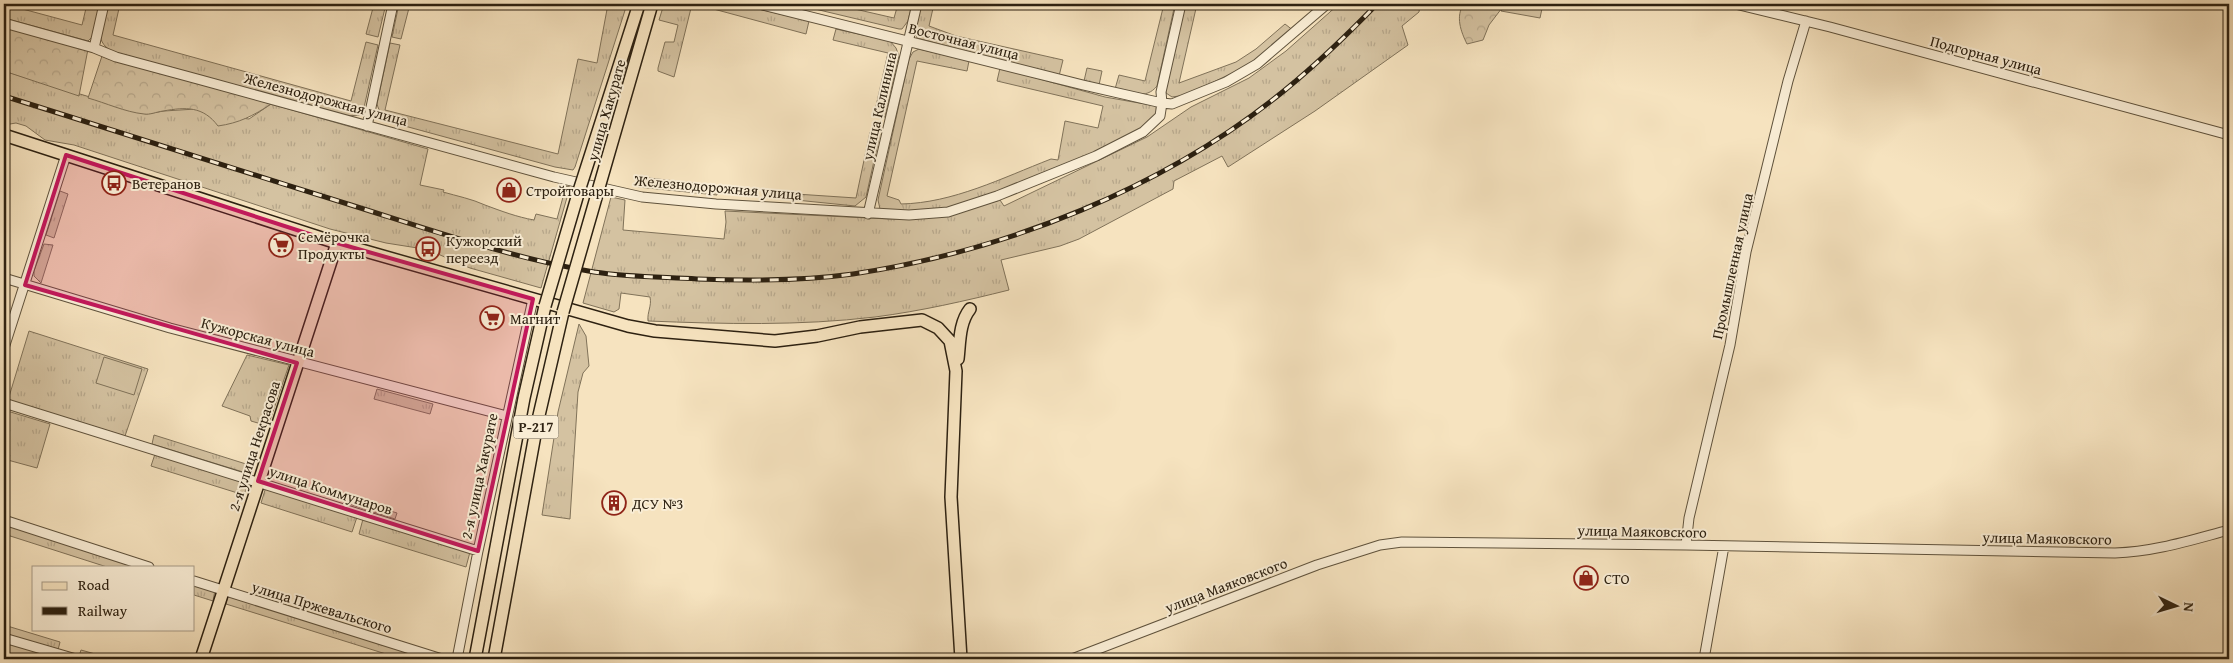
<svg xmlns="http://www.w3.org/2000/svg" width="2233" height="663" font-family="'Gentium Book Plus',serif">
  <defs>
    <pattern id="grass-tufts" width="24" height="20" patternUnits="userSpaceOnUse" patternTransform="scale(1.25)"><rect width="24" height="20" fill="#d4c2a1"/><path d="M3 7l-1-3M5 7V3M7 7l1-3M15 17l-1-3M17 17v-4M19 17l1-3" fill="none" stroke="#b6a68a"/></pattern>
    <pattern id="forest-crowns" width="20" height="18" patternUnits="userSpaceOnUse" patternTransform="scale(1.25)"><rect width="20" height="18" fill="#d4c2a1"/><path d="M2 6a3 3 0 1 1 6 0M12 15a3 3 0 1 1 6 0" fill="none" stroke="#b6a68a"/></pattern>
  </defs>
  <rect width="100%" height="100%" fill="#f6e3bf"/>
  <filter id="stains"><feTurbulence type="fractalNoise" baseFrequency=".004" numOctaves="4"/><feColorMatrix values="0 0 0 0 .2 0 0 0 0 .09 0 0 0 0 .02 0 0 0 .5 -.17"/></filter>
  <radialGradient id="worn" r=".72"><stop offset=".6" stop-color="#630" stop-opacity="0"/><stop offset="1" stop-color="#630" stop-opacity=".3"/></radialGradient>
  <path fill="url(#grass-tufts)" stroke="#807259" d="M4 4 82 25 87 4H100L93 36 88 41 4 18Z
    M107 4H120L113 35 351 101 366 42 378 45 363 112 360 115 347 116 117 54C91 42 102 28 107 4Z
    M374 4H386L378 37 366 34Z
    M399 4H410L401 39 392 37Z
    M608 4H627L575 167 573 170 555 167 390 122C384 118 379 112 377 104L390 43 400 45 385 110 558 154 578 59 597 63Z
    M664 4H692L674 77 658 71V68L665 42H674L678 25 659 20Z
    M695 4H738L809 21 806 34Z
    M794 4H833L894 18 898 4H912L908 21 902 29H899Z
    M920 4H934L929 26 956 36 1063 60 1059 76 917 38 914 29Z
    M1164 4H1175L1157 86C1146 100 1130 93 1115 89L1119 75 1145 81Z
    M1183 4H1197L1179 83 1236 62 1256 49 1285 24 1294 31 1245 67 1186 95 1172 97 1166 93 1165 87Z
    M1339 4H1420L1419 12 1402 26 1408 45 1315 111 1228 167 1222 156 1174 181 1173 189 1079 239 1060 246 1001 260 1009 290C965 301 921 311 875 317 799 326 724 324 648 321 647 312 652 306 650 297L621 293 619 309 614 312 583 303 611 197 625 200 623 230 724 239 726 222 725 211 889 219H915L955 213 1000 200 1004 206 1147 137 1191 107 1249 78 1286 51Z
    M1505 4H1543L1540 18 1501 11Z
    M836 29 890 41 896 48 899 56 885 117 874 115 888 53 833 40Z
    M919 49 969 61 967 71 917 61 887 196 899 200 901 204C953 203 1002 178 1051 159L1058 160 1065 121 1098 128 1103 106 997 81 1000 68 1105 97 1156 106 1157 114 1135 133 1105 148 1030 181 950 209 910 213 880 209 878 200 909 59 913 52Z
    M1087 68 1102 71 1099 85 1084 81Z
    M4 71 146 114 164 111 196 109 209 114 249 119 271 104 428 149 420 185 444 190 443 192C457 196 472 199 485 205 501 211 517 217 534 220L536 214 557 219 566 186 570 187 541 288 470 268 431 251 432 246 425 244 424 249 386 243 330 229 74 145 45 140 26 126 16 123 4 125Z
    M870 132 880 134 866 197 855 206 796 200V194L856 198Z
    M640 177 719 186 717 195 638 187Z
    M60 191 68 194 54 238 46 235Z
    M44 244 53 245 41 283 34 276V271Z
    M579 324 586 336 589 366 583 373 578 392 570 519 542 515 558 412Z
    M29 331 148 369 125 436 8 400Z
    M247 355 289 365 268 426 251 421 250 416 222 406Z
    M377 389 433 404 430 414 374 399Z
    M4 410 50 424 37 468 4 459Z
    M154 435 246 464 243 472 152 444Z
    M155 454 248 483 244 495 151 466Z
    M266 487 357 517 352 532 261 503Z
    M345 497 397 513 395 519 343 502Z
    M363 519 470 552 466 567 359 534Z
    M4 522 143 567H107L4 534Z
    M194 583 215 590 213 601 194 595Z
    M228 595 437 659H402L226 604Z
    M4 625 60 642 58 650 4 634Z
    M4 640 64 659H28L4 652Z
    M81 650 113 659H90L79 656Z"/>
  <path fill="url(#forest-crowns)" stroke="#807259" d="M1464 4H1505L1489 25 1483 40 1467 44C1461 32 1455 16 1464 4Z
    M4 27 88 49 79 96 4 71Z
    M102 56 251 98 271 104C253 116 239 123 218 126 203 106 186 107 163 111 156 112 150 115 144 114 125 112 106 103 88 98Z"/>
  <path fill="#d4c2a1" stroke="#807259" d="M104 357 142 369 134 395 96 383Z"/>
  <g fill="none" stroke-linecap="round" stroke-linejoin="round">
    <g stroke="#5f523c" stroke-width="11">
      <path id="minor" d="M759 4 1083 85 1162 103 1161 92 1181 4
        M1735 4 1830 27 2229 135
        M4 23 94 48 116 57 201 80 554 177 642 197 716 204 909 215 948 212 997 196 1096 156 1143 132 1160 116 1162 103 1172 104 1226 82 1257 64 1327 4
        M94 48 104 4
        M367 126 393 4
        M868 214 917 4
        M4 278 170 328 507 416
        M4 348 66 155
        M4 403 478 551
        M4 520 149 567
        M1686 545 1689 518 1730 345 1746 252 1788 81 1806 21
        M194 581 442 659
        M4 638 76 659
        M457 659 478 551 533 299
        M1072 659 1317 565 1380 545 1402 542 1686 545 2115 553C2154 552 2191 540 2229 530
        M1704 659 1724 546"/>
    </g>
    <g stroke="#2d2111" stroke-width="14">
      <path id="major" d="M4 135 337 243 628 326 655 331 775 341 817 336 860 327 922 320 938 328 950 341 956 371 951 497 961 659
        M958 359C960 342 959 323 970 309
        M201 659 337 243
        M475 659 524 398 545 306
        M494 659 537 424 563 312"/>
    </g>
    <use href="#minor" stroke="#f9edd5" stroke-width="9"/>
    <use href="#major" stroke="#f6e3bf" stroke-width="11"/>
    <g stroke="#2d2111" stroke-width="5">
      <path id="rail" d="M4 96C119 132 235 169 351 205 431 230 511 258 594 272 628 277 663 277 697 279 749 281 801 281 853 274 1006 251 1165 188 1285 90 1318 63 1348 34 1377 4"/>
    </g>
    <use href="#rail" stroke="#f9edd5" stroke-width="3" stroke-dasharray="9" stroke-linecap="butt"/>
    <g stroke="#2d2111" stroke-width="14" stroke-linecap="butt">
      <path id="major-bridge" d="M545 306 578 194 639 4
        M563 312 652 4"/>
    </g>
    <use href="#major-bridge" stroke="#f6e3bf" stroke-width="11"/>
  </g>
  <path fill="#c2185b" fill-opacity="0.2" stroke="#c2185b" stroke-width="4" stroke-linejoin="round" d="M66 155 337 243 533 299 478 551 258 481 297 363 25 285Z"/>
  <defs>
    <g id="bus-ring" transform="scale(1.25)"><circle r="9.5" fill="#f9edd5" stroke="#8f2418" stroke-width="1.5"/><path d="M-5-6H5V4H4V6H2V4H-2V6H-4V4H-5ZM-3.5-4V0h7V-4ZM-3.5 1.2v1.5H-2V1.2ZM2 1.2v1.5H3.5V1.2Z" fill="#8f2418"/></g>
    <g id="shop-ring" transform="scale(1.25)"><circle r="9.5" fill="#f9edd5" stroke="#8f2418" stroke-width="1.5"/><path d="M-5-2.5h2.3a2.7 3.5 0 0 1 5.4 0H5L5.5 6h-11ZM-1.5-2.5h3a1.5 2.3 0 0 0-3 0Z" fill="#8f2418"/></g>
    <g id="supermarket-ring" transform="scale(1.25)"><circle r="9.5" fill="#f9edd5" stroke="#8f2418" stroke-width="1.5"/><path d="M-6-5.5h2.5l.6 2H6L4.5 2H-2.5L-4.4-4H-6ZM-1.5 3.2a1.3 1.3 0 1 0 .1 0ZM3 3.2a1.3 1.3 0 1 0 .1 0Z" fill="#8f2418"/></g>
    <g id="building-ring" transform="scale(1.25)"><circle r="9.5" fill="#f9edd5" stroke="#8f2418" stroke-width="1.5"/><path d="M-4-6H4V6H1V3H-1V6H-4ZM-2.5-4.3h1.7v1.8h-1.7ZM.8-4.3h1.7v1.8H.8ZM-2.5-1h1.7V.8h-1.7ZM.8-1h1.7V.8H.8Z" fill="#8f2418"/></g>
  </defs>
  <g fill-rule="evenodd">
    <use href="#bus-ring" x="114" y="183"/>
    <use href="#shop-ring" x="509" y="190"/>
    <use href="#supermarket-ring" x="281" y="245"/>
    <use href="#bus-ring" x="428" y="249"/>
    <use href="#supermarket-ring" x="492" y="318"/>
    <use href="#building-ring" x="614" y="503"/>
    <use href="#shop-ring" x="1586" y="578"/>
  </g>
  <g text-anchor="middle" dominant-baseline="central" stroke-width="4" stroke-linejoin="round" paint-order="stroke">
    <rect fill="#f9edd5" stroke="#6a5e4c" stroke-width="1" x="513.5" y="415.5" width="45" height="23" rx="4"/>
    <g font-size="14" font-weight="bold" fill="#2d2111">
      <text x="536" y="427">Р-217</text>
    </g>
    <g font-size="15" fill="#2d2111" stroke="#f9edd5">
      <text transform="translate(964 41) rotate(14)">Восточная улица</text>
      <text transform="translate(1986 55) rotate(15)">Подгорная улица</text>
      <text transform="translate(326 99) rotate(15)">Железнодорожная улица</text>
      <text transform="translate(879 106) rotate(-77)">улица Калинина</text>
      <text transform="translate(606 110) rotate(-74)">улица Хакурате</text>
      <text transform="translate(718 187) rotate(5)">Железнодорожная улица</text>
      <text transform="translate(1732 266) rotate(-78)">Промышленная улица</text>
      <text transform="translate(258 337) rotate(15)">Кужорская улица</text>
      <text transform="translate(254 446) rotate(-72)">2-я улица Некрасова</text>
      <text transform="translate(479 476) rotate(-78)">2-я улица Хакурате</text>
      <text transform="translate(331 490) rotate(18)">улица Коммунаров</text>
      <text transform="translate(1642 531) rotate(1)">улица Маяковского</text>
      <text transform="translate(2047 538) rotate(1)">улица Маяковского</text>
      <text transform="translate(1226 585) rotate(-21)">улица Маяковского</text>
      <text transform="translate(322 607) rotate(17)">улица Пржевальского</text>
    </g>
    <g font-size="15" fill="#2d2111" stroke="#f9edd5" text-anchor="start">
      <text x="132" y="183">Ветеранов</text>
      <text x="526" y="190">Стройтовары</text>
      <text x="298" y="236">Семёрочка<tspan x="298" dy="17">Продукты</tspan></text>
      <text x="446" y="240">Кужорский<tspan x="446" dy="17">переезд</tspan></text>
      <text x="510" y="318">Магнит</text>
      <text x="632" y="503">ДСУ №3</text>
      <text x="1604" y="578">СТО</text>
    </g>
  </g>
  <rect width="2233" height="663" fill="none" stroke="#f6e3bf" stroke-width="20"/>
  <rect x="5" y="5" width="2223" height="653" fill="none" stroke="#2d2111" stroke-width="2.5"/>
  <rect x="10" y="10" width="2213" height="643" fill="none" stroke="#2d2111"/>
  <rect x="32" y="566" width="162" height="65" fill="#f9edd5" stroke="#a79b87"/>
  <rect x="42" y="582" width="25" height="8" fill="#f6e3bf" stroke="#a79b87"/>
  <text x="78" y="590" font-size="15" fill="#2d2111">Road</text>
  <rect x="42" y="607" width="25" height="8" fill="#2d2111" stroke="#a79b87"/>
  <text x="78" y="616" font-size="15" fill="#2d2111">Railway</text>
  <g transform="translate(2176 606) rotate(95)" stroke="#f9edd5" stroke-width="4" paint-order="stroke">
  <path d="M0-4L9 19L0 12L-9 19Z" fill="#2d2111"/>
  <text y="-8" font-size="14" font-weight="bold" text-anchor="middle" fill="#2d2111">N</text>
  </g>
  <rect width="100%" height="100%" filter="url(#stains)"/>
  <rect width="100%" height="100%" fill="url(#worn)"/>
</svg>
